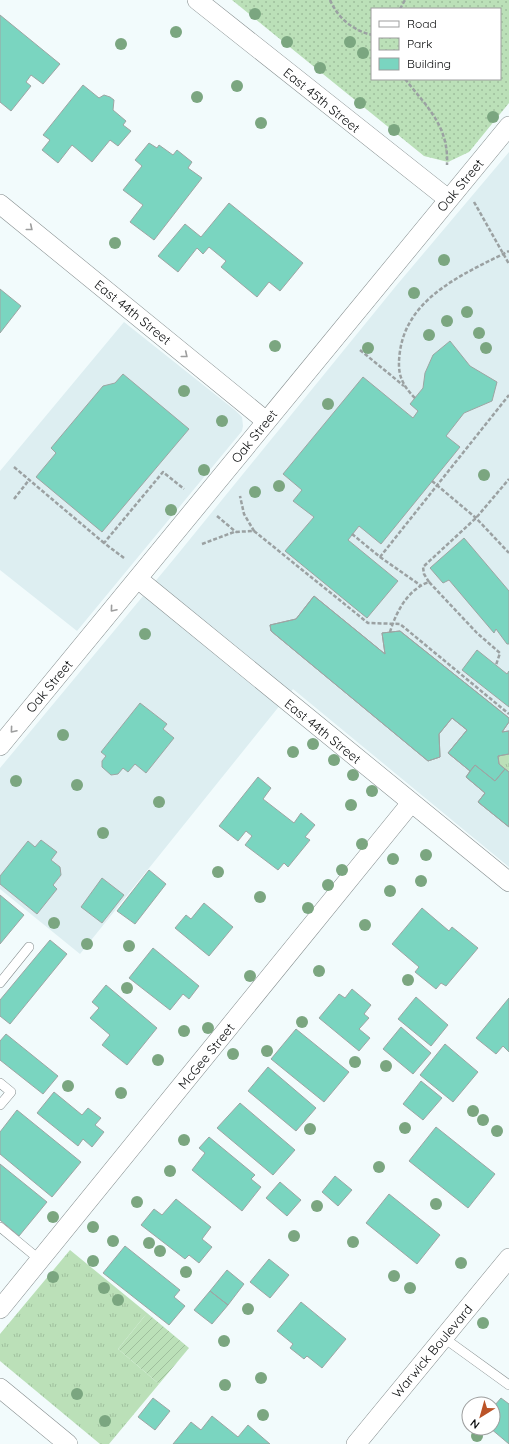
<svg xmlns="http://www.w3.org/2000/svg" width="509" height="1444" font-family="Quicksand,sans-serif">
  <defs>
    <pattern id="grass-tufts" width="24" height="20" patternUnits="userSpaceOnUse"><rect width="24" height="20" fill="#bbe0b8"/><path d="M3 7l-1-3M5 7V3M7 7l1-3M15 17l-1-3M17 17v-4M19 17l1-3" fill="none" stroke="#9fbf9d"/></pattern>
    <pattern id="park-dots" width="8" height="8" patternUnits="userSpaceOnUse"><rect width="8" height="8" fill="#bbe0b8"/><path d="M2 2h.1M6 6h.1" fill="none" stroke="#9fbf9d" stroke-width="1.8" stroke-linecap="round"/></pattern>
    <pattern id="garden-furrows" width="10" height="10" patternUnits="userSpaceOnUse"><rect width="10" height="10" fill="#bbe0b8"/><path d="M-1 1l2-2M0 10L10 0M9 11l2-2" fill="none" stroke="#9fbf9d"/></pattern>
  </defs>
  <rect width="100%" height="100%" fill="#f2fbfc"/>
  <path fill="#ddeef1" d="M509 152V867L293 689 80 954 0 889V768L173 560 396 286Z
    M124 322 236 411 242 417 243 426 242 431 77 631 0 570V471Z"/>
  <path fill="url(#grass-tufts)" d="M509 754V772L499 764 498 756Z
    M70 1250 147 1313 118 1349 159 1384 109 1444H100L0 1361V1334Z"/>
  <path fill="url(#park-dots)" fill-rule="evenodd" d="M232 0H509V103L469 152 448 162 424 156ZM372 9H500V79H372Z"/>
  <path fill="url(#garden-furrows)" d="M147 1313 189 1348 159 1384 118 1349Z"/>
  <path fill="#7ad5c0" stroke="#9da5a3" d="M0 15 60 64 43 84 31 75 26 82 31 86 11 111 0 102Z
    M83 85 99 98 104 95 110 97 114 100 113 110 126 121 123 125 131 131 118 146 110 140 92 162 72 145 58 163 42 150 50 140 43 135Z
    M149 143 157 148 159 145 173 155 177 150 192 162 188 168 202 178 154 240 130 222 143 205 123 190 142 166 135 160Z
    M229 203 303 263 280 291 269 282 257 297 221 267 226 261 209 247 203 254 197 248 178 272 158 256 185 224 201 237Z
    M0 289 21 306 0 333Z
    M450 341 470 366 497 382 492 401 464 413 446 436 460 447 381 544 359 526 348 540 398 581 367 618 285 551 314 517 293 501 302 490 283 474 363 377 413 418 418 411 410 404 423 388 425 373 433 355Z
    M123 374 189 429 102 532 36 477 56 453 51 448 103 386 115 383Z
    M464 538 509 591V644H507L496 629 494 633 449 580 443 583 430 568Z
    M314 596 385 654 382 633 400 631 509 718V722L502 732 509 731V754L498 756 499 764 509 772V827L478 802 485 793 466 777 470 771 448 753 467 730 452 718 439 734 440 757 428 761 271 631 270 625 296 619Z
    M314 596 385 654 382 633 400 631 509 718V722L502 732 509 731V754L498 756 499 764 505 769 495 781 475 765 470 771 448 753 467 730 452 718 439 734 440 757 428 761 271 631 270 625 296 619Z
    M477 650 507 674 509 671V707L462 670Z
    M140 703 167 724 163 729 174 738 146 773 135 764 128 772 123 768 118 774 111 775 102 767V761L106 756 101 752Z
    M475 765 495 781 505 769 509 772V827L478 802 485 793 466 777Z
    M258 777 271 788 263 799 294 823 301 813 315 825 305 837 310 840 288 867 284 863 278 870 245 845 252 836 246 831 238 841 219 826Z
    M41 840 57 852 51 860 60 867 61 875 53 885 57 889 37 914 0 884V876L28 841 35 847Z
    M149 870 166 884 135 924 117 911Z
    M102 878 124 895 102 923 81 907Z
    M0 895 24 915 0 944Z
    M204 903 233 927 209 956 175 928 186 915 191 919Z
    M422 908 449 931 452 927 478 948 446 986 441 983 436 989 415 972 419 967 392 944Z
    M50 940 67 954 10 1024 0 1016V1000Z
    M153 948 199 986 189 999 183 994 170 1010 129 978Z
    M106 985 157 1028 127 1065 102 1045 110 1035 90 1018 99 1008 92 1002Z
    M352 989 371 1005 364 1014 369 1018 359 1029 370 1038 359 1051 319 1018 339 994 345 998Z
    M416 997 448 1025 431 1046 398 1019Z
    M509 998V1052L503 1046 496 1054 476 1038Z
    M401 1027 431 1053 413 1074 383 1049Z
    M296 1029 349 1072 324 1102 271 1059Z
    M6 1034 58 1076 43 1094 0 1060V1041Z
    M445 1044 478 1072 453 1102 420 1075Z
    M268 1067 316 1108 296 1131 248 1091Z
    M421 1081 442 1098 423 1120 403 1104Z
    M54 1092 82 1115 88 1108 101 1118 95 1125 104 1132 92 1147 83 1139 78 1146 37 1113Z
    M240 1103 295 1150 273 1175 217 1128Z
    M17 1110 81 1162 52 1197 0 1154V1132Z
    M436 1127 495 1174 468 1208 409 1161Z
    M209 1137 255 1175 251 1179 261 1187 242 1211 192 1170 205 1153 199 1148Z
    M0 1164 47 1202 19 1236 0 1220Z
    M335 1176 352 1190 338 1206 322 1192Z
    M280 1182 301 1200 287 1216 266 1198Z
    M389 1194 440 1235 417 1264 366 1223Z
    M176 1199 211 1227 202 1239 212 1247 199 1263 189 1255 185 1259 141 1225 154 1209 162 1215Z
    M125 1246 180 1290 174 1297 185 1306 169 1325 103 1273Z
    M269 1259 289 1275 270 1298 250 1282Z
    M227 1270 244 1284 228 1305 210 1291Z
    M210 1291 228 1305 212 1324 194 1310Z
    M301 1302 346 1339 322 1368 307 1356 304 1359 290 1348 293 1344 277 1331Z
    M153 1398 170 1411 155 1430 138 1417Z
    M501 1398 509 1404V1444L490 1428H493V1404H484L488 1399 495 1405Z
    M212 1416 238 1437 248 1425 270 1444H173L191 1422 201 1430Z"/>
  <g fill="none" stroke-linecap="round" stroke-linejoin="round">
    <g stroke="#848c8d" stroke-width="10">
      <path id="lane" d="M0 983 29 947
        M0 1083 11 1092 0 1105
        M0 1227 40 1260
        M444 1338 509 1385"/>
    </g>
    <g stroke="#848c8d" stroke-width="20">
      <path id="street" d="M197 0 448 199
        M0 204 266 421
        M138 579 509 882
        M0 746 509 126
        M0 1309 411 803
        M0 1388 68 1444
        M356 1444 509 1258"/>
    </g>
    <path stroke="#9ba1a2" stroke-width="2.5" stroke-dasharray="4 2" stroke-linecap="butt" d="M330 0C338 18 352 30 372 35
      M400 9 405 0
      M405 79C427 107 449 126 447 165
      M474 202 509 264
      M360 350 404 386
      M415 398C400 383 397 372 400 351 408 296 466 273 509 251
      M14 467 104 543
      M432 481 476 518 509 553
      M14 499 29 480
      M217 516 236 532
      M254 531 368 623 400 624 509 714
      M352 534 380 557 509 395
      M202 544 234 532 254 531 244 514 240 496
      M380 557 420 585
      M124 558 104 543 163 472 184 489
      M429 582 424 574 423 567 476 518 509 479
      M390 632C396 612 408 589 429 582L477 633 500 653 496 665"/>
    <use href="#lane" stroke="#fff" stroke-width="9"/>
    <use href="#street" stroke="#fff" stroke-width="19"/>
  </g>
  <g fill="#7ba680">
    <circle cx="255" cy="14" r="6"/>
    <circle cx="176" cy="32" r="6"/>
    <circle cx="287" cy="42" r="6"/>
    <circle cx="350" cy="42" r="6"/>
    <circle cx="121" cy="44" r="6"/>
    <circle cx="363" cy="53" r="6"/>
    <circle cx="320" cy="68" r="6"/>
    <circle cx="237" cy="86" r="6"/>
    <circle cx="197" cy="97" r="6"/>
    <circle cx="360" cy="103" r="6"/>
    <circle cx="493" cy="117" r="6"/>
    <circle cx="261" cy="123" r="6"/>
    <circle cx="394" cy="130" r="6"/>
    <circle cx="115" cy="243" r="6"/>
    <circle cx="444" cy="260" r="6"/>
    <circle cx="414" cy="293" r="6"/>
    <circle cx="467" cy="312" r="6"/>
    <circle cx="447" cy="321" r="6"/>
    <circle cx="479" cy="333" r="6"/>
    <circle cx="429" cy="335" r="6"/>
    <circle cx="275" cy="346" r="6"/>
    <circle cx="368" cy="348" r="6"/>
    <circle cx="486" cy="348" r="6"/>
    <circle cx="184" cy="391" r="6"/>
    <circle cx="328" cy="404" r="6"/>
    <circle cx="222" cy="421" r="6"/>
    <circle cx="204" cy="470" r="6"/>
    <circle cx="484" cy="475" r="6"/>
    <circle cx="279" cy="486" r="6"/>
    <circle cx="255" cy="492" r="6"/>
    <circle cx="171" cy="510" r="6"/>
    <circle cx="145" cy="634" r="6"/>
    <circle cx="63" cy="735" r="6"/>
    <circle cx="313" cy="744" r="6"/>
    <circle cx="293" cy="752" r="6"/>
    <circle cx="334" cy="760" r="6"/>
    <circle cx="353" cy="775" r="6"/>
    <circle cx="16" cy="781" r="6"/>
    <circle cx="77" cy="785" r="6"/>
    <circle cx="372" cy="791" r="6"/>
    <circle cx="159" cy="802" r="6"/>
    <circle cx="351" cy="805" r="6"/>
    <circle cx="103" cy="833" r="6"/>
    <circle cx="362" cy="844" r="6"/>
    <circle cx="426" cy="855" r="6"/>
    <circle cx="393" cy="859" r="6"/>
    <circle cx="342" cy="870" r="6"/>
    <circle cx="218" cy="872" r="6"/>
    <circle cx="421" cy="881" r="6"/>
    <circle cx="328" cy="885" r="6"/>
    <circle cx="390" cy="891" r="6"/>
    <circle cx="260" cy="897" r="6"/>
    <circle cx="308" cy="908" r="6"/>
    <circle cx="54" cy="923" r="6"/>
    <circle cx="365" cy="925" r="6"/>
    <circle cx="87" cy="944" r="6"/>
    <circle cx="129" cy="946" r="6"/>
    <circle cx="319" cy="971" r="6"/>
    <circle cx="250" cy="976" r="6"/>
    <circle cx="408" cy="980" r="6"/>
    <circle cx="127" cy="988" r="6"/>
    <circle cx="302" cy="1022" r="6"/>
    <circle cx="208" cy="1028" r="6"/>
    <circle cx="184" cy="1031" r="6"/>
    <circle cx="267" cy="1051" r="6"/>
    <circle cx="233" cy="1054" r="6"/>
    <circle cx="158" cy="1060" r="6"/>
    <circle cx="355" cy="1062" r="6"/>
    <circle cx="386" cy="1066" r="6"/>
    <circle cx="68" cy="1086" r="6"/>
    <circle cx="121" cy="1093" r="6"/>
    <circle cx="473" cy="1111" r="6"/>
    <circle cx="483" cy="1120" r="6"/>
    <circle cx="405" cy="1128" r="6"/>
    <circle cx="310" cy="1129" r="6"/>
    <circle cx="497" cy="1131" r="6"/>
    <circle cx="184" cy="1140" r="6"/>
    <circle cx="379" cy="1167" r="6"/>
    <circle cx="170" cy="1171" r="6"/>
    <circle cx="137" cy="1202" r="6"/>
    <circle cx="436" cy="1204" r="6"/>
    <circle cx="317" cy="1206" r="6"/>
    <circle cx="53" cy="1217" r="6"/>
    <circle cx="93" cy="1227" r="6"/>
    <circle cx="294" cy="1236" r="6"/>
    <circle cx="113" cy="1241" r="6"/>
    <circle cx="353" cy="1242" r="6"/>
    <circle cx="149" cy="1243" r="6"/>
    <circle cx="160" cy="1251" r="6"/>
    <circle cx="93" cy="1261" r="6"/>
    <circle cx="461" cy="1263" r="6"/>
    <circle cx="186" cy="1272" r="6"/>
    <circle cx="394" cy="1276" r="6"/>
    <circle cx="53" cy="1277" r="6"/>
    <circle cx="104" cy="1288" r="6"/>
    <circle cx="410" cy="1288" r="6"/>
    <circle cx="118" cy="1300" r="6"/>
    <circle cx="248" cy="1309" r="6"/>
    <circle cx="483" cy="1323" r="6"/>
    <circle cx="224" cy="1341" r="6"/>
    <circle cx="261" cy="1378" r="6"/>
    <circle cx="225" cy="1385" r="6"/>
    <circle cx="77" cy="1394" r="6"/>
    <circle cx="263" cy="1415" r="6"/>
    <circle cx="105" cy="1421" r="6"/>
    <circle cx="477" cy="1436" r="6"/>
  </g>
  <defs><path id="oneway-chevron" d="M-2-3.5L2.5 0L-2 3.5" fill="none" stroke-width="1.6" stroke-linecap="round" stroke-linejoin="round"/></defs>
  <g stroke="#9d9e9e">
    <use href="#oneway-chevron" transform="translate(30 228) rotate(39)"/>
    <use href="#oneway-chevron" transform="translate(185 355) rotate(39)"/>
    <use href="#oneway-chevron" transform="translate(113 609) rotate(130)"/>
    <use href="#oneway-chevron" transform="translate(13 730) rotate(130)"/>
  </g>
  <g text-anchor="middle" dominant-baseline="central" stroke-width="4" stroke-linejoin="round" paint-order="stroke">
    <g font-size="13" fill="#0a0c0d" stroke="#fff">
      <text transform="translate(322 100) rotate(39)">East 45th Street</text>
      <text transform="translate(460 185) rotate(-50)">Oak Street</text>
      <text transform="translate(133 312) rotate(39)">East 44th Street</text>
      <text transform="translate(254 436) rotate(-51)">Oak Street</text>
      <text transform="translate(49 686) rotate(-50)">Oak Street</text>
      <text transform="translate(323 731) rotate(39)">East 44th Street</text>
      <text transform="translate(206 1056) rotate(-51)">McGee Street</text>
      <text transform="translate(432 1351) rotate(-50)">Warwick Boulevard</text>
    </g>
  </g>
  <rect x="371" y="8" width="130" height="72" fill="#ffffff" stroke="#9d9e9e"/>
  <rect x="379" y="21" width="20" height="6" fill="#ffffff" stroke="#9d9e9e"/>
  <text x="407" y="28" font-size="12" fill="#0a0c0d">Road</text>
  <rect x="379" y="38" width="20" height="12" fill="url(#park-dots)" stroke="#9d9e9e"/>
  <text x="407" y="48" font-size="12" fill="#0a0c0d">Park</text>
  <rect x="379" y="58" width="20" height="12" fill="#7ad5c0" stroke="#9d9e9e"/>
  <text x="407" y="68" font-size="12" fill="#0a0c0d">Building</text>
  <g transform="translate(481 1416) rotate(217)"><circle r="19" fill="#ffffff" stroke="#9d9e9e"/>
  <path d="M0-3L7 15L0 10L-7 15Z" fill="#bb5428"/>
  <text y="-6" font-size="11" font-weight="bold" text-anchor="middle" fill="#0a0c0d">N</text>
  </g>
</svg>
